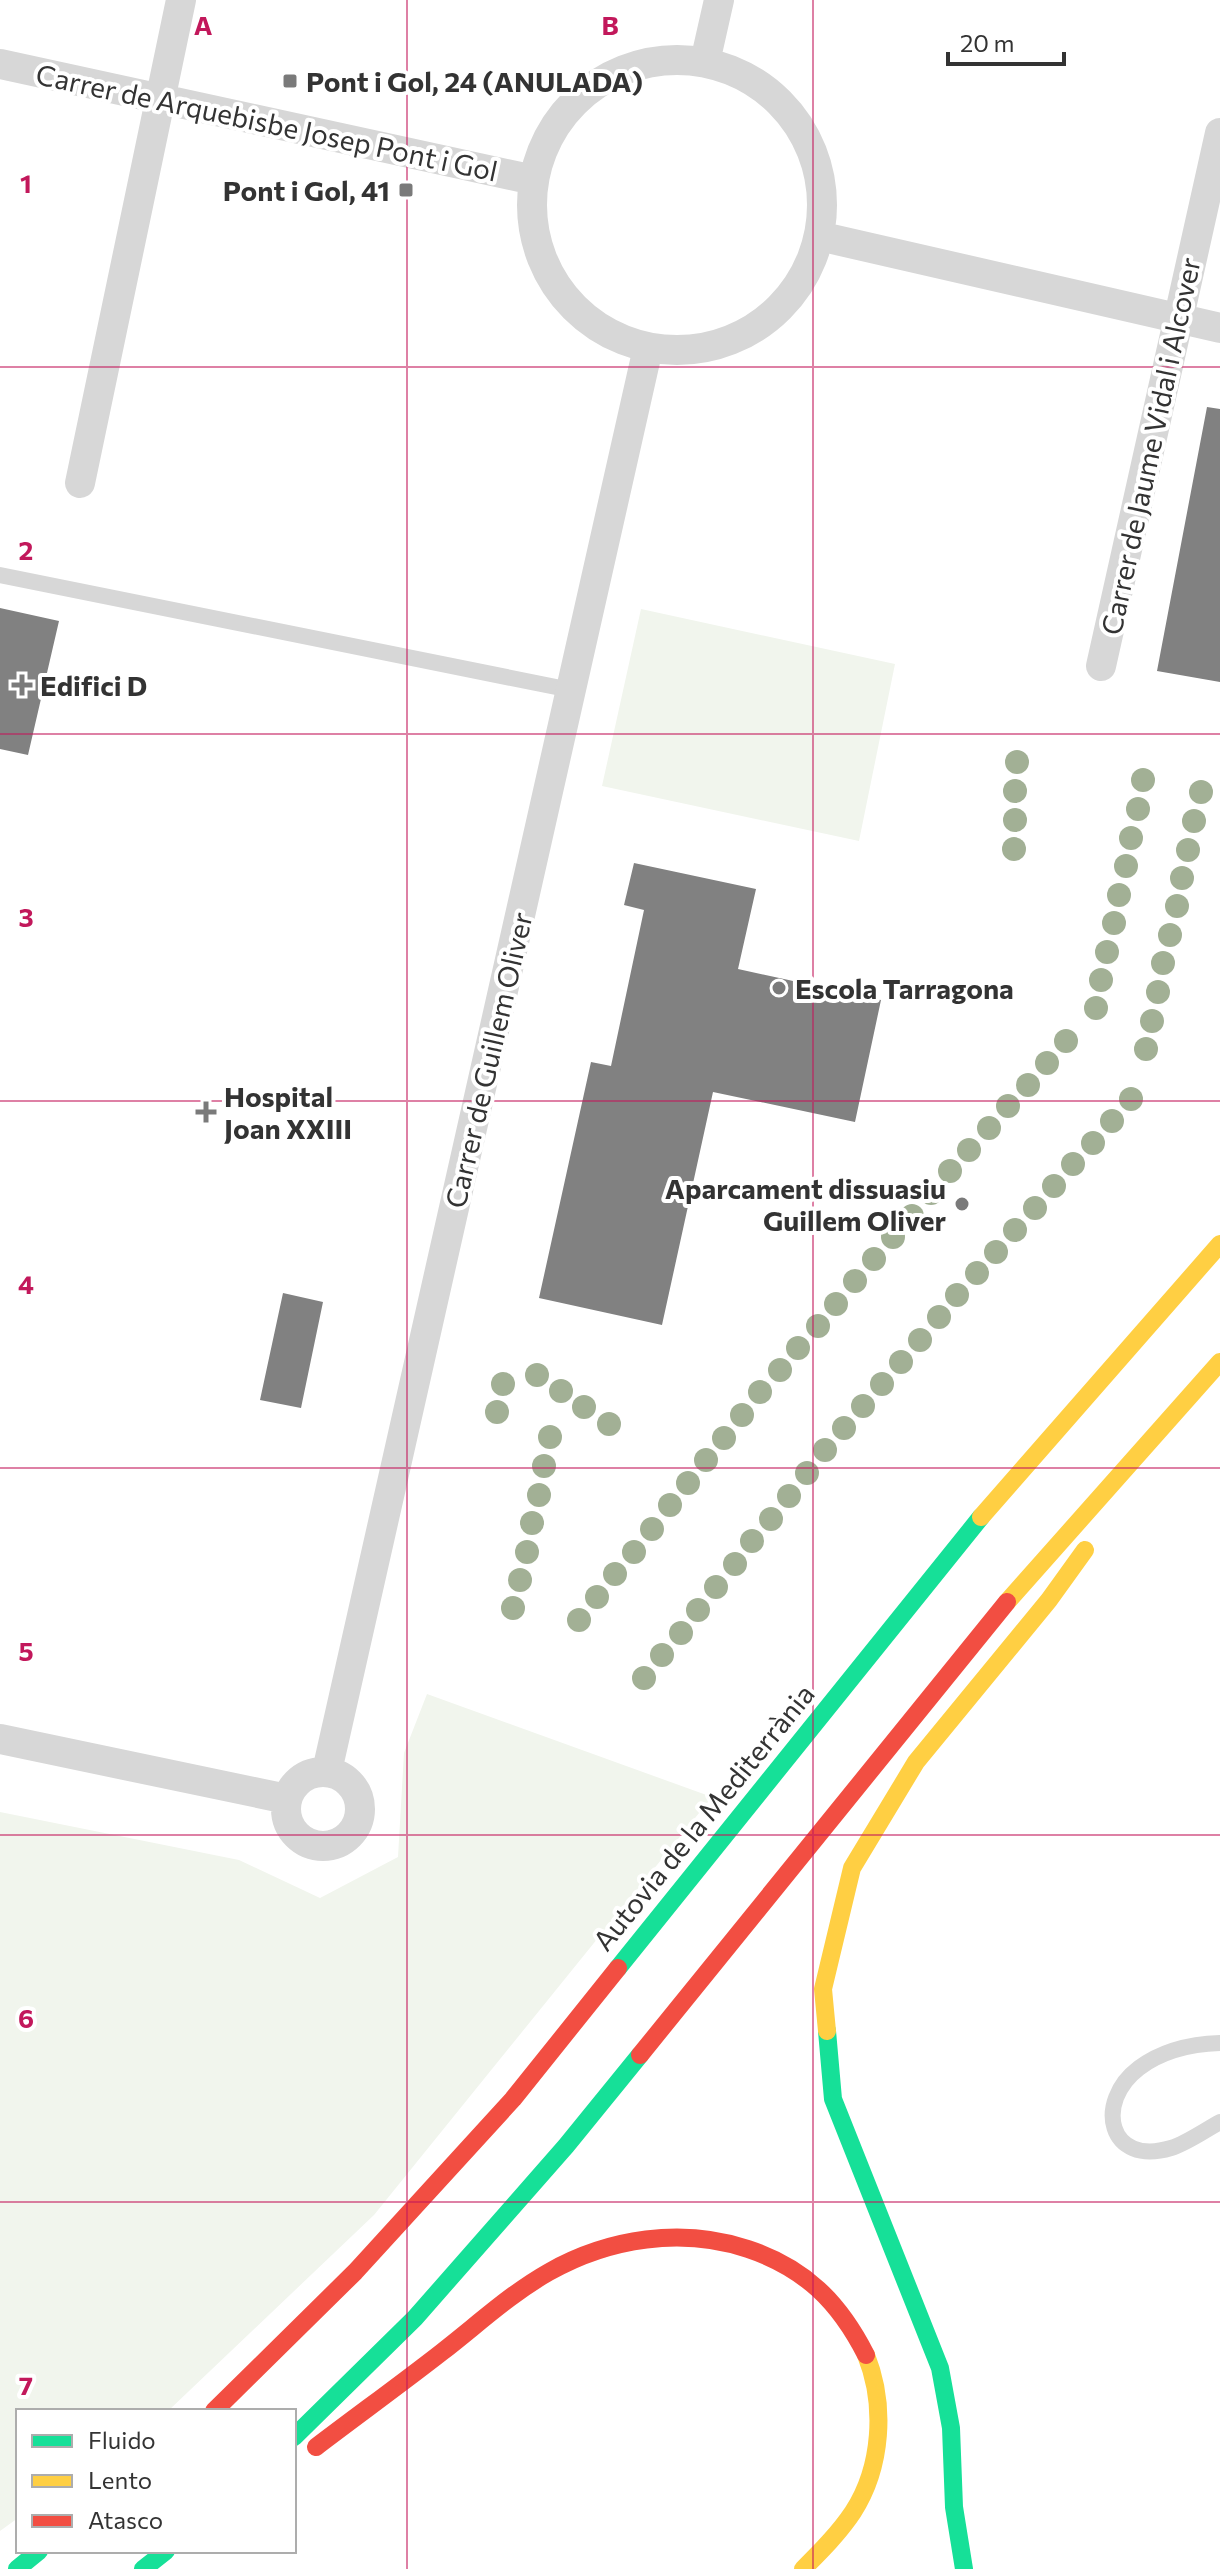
<svg xmlns="http://www.w3.org/2000/svg" width="1220" height="2569" font-family="Commissioner,sans-serif">
  <rect width="100%" height="100%" fill="#fff"/>
  <path fill="#f1f5ed" d="M641 609 895 664 859 841 602 786Z
    M427 1694 712 1797 374 2215 168 2411H18V2518L0 2531V1812L239 1860 320 1898 398 1857 404 1753Z"/>
  <path fill="#818181" d="M1207 407 1220 409V682L1157 671Z
    M0 608 59 621 28 755 0 749Z
    M634 863 756 889 738 969 881 1000 855 1122 713 1092 662 1325 539 1298 591 1062 611 1066 644 910 624 905Z
    M283 1293 323 1302 301 1408 260 1400Z"/>
  <g fill="none" stroke-linecap="round" stroke-linejoin="round">
    <path stroke="#d7d7d7" stroke-width="16" d="M0 575 571 690
      M1220 2043C1190 2044 1163 2050 1139 2068 1094 2102 1108 2167 1171 2148 1187 2143 1205 2130 1220 2122"/>
    <path stroke="#d7d7d7" stroke-width="30" d="M532 205a145 145 0 1 1 290 0a145 145 0 1 1-290 0Z
      M705 62 719 0
      M0 64 534 180
      M819 236 1220 328
      M80 483 181 0
      M1101 666 1220 133
      M0 1739 287 1799
      M327 1771 648 348
      M286 1809a37 37 0 1 1 74 0a37 37 0 1 1-74 0Z"/>
    <path stroke="#16e098" stroke-width="18" d="M618 1968 981 1517
      M827 2031 833 2099 940 2368 951 2428 954 2507 964 2569
      M294 2437 415 2318 566 2146 640 2055
      M17 2569 39 2551
      M143 2569 166 2551"/>
    <path stroke="#ffcf43" stroke-width="18" d="M981 1517 1220 1244
      M1007 1602 1220 1362
      M827 2031 823 1989 852 1868 916 1762 1049 1600 1085 1550
      M803 2569C821 2551 839 2533 853 2512 882 2467 886 2405 866 2355"/>
    <path stroke="#f24e42" stroke-width="18" d="M640 2055 1007 1602
      M214 2411 355 2272 513 2099 618 1968
      M316 2447C358 2415 401 2384 442 2352 477 2325 510 2294 549 2272 609 2238 682 2227 748 2249 805 2268 839 2302 866 2355"/>
  </g>
  <g fill="#a2b095">
    <circle cx="1017" cy="762" r="12"/>
    <circle cx="1143" cy="780" r="12"/>
    <circle cx="1015" cy="791" r="12"/>
    <circle cx="1201" cy="792" r="12"/>
    <circle cx="1138" cy="809" r="12"/>
    <circle cx="1015" cy="820" r="12"/>
    <circle cx="1194" cy="821" r="12"/>
    <circle cx="1131" cy="838" r="12"/>
    <circle cx="1014" cy="849" r="12"/>
    <circle cx="1188" cy="850" r="12"/>
    <circle cx="1126" cy="866" r="12"/>
    <circle cx="1182" cy="878" r="12"/>
    <circle cx="1119" cy="895" r="12"/>
    <circle cx="1177" cy="906" r="12"/>
    <circle cx="1114" cy="923" r="12"/>
    <circle cx="1170" cy="935" r="12"/>
    <circle cx="1107" cy="952" r="12"/>
    <circle cx="1163" cy="963" r="12"/>
    <circle cx="1101" cy="980" r="12"/>
    <circle cx="1158" cy="992" r="12"/>
    <circle cx="1096" cy="1008" r="12"/>
    <circle cx="1152" cy="1021" r="12"/>
    <circle cx="1066" cy="1041" r="12"/>
    <circle cx="1146" cy="1049" r="12"/>
    <circle cx="1047" cy="1063" r="12"/>
    <circle cx="1028" cy="1085" r="12"/>
    <circle cx="1131" cy="1099" r="12"/>
    <circle cx="1008" cy="1106" r="12"/>
    <circle cx="1112" cy="1121" r="12"/>
    <circle cx="989" cy="1128" r="12"/>
    <circle cx="1093" cy="1143" r="12"/>
    <circle cx="969" cy="1150" r="12"/>
    <circle cx="1073" cy="1164" r="12"/>
    <circle cx="950" cy="1171" r="12"/>
    <circle cx="1054" cy="1186" r="12"/>
    <circle cx="931" cy="1193" r="12"/>
    <circle cx="1035" cy="1208" r="12"/>
    <circle cx="912" cy="1216" r="12"/>
    <circle cx="1015" cy="1230" r="12"/>
    <circle cx="893" cy="1237" r="12"/>
    <circle cx="996" cy="1252" r="12"/>
    <circle cx="874" cy="1259" r="12"/>
    <circle cx="977" cy="1273" r="12"/>
    <circle cx="855" cy="1281" r="12"/>
    <circle cx="957" cy="1295" r="12"/>
    <circle cx="836" cy="1304" r="12"/>
    <circle cx="939" cy="1317" r="12"/>
    <circle cx="818" cy="1326" r="12"/>
    <circle cx="920" cy="1340" r="12"/>
    <circle cx="798" cy="1348" r="12"/>
    <circle cx="901" cy="1362" r="12"/>
    <circle cx="780" cy="1370" r="12"/>
    <circle cx="537" cy="1375" r="12"/>
    <circle cx="503" cy="1384" r="12"/>
    <circle cx="882" cy="1384" r="12"/>
    <circle cx="561" cy="1391" r="12"/>
    <circle cx="760" cy="1392" r="12"/>
    <circle cx="863" cy="1406" r="12"/>
    <circle cx="584" cy="1407" r="12"/>
    <circle cx="497" cy="1412" r="12"/>
    <circle cx="742" cy="1415" r="12"/>
    <circle cx="609" cy="1424" r="12"/>
    <circle cx="844" cy="1428" r="12"/>
    <circle cx="550" cy="1437" r="12"/>
    <circle cx="724" cy="1438" r="12"/>
    <circle cx="825" cy="1450" r="12"/>
    <circle cx="706" cy="1460" r="12"/>
    <circle cx="544" cy="1466" r="12"/>
    <circle cx="807" cy="1473" r="12"/>
    <circle cx="688" cy="1483" r="12"/>
    <circle cx="539" cy="1495" r="12"/>
    <circle cx="789" cy="1496" r="12"/>
    <circle cx="670" cy="1505" r="12"/>
    <circle cx="771" cy="1519" r="12"/>
    <circle cx="532" cy="1523" r="12"/>
    <circle cx="652" cy="1529" r="12"/>
    <circle cx="752" cy="1541" r="12"/>
    <circle cx="527" cy="1552" r="12"/>
    <circle cx="634" cy="1552" r="12"/>
    <circle cx="735" cy="1564" r="12"/>
    <circle cx="615" cy="1574" r="12"/>
    <circle cx="520" cy="1580" r="12"/>
    <circle cx="716" cy="1587" r="12"/>
    <circle cx="597" cy="1597" r="12"/>
    <circle cx="513" cy="1608" r="12"/>
    <circle cx="698" cy="1610" r="12"/>
    <circle cx="579" cy="1620" r="12"/>
    <circle cx="681" cy="1633" r="12"/>
    <circle cx="662" cy="1655" r="12"/>
    <circle cx="644" cy="1678" r="12"/>
  </g>
  <path fill="none" stroke="#c2185b" stroke-width="2" stroke-opacity="0.55" d="M407 0V2569M813 0V2569M0 367H1220M0 734H1220M0 1101H1220M0 1468H1220M0 1835H1220M0 2202H1220"/>
  <g fill="#7a7a7a" stroke="#fff" stroke-width="3">
    <rect x="282" y="73" width="16" height="16" rx="4"/>
    <rect x="398" y="182" width="16" height="16" rx="4"/>
    <path d="M18 673h8v8h8v8h-8v8h-8v-8h-8v-8h8z"/>
    <circle cx="779" cy="988" r="8"/>
    <path d="M202 1100h8v8h8v8h-8v8h-8v-8h-8v-8h8z"/>
    <circle cx="962" cy="1204" r="8"/>
  </g>
  <g text-anchor="middle" dominant-baseline="central" stroke-width="8" stroke-linejoin="round" paint-order="stroke">
    <g font-size="28" font-weight="bold" fill="#333" stroke="#fff" text-anchor="start">
      <text x="306" y="81">Pont i Gol, 24 (ANULADA)</text>
      <text x="390" y="190" text-anchor="end">Pont i Gol, 41</text>
      <text x="40" y="685">Edifici D</text>
      <text x="795" y="988">Escola Tarragona</text>
      <text x="224" y="1096">Hospital<tspan x="224" dy="32">Joan XXIII</tspan></text>
      <text x="946" y="1188" text-anchor="end">Aparcament dissuasiu<tspan x="946" dy="32">Guillem Oliver</tspan></text>
    </g>
    <g font-size="28" fill="#333" stroke="#fff">
      <text transform="translate(267 122) rotate(12)">Carrer de Arquebisbe Josep Pont i Gol</text>
      <text transform="translate(1150 446) rotate(-78)">Carrer de Jaume Vidal i Alcover</text>
      <text transform="translate(488 1060) rotate(-77)">Carrer de Guillem Oliver</text>
      <text transform="translate(703 1817) rotate(-51)">Autovia de la Mediterrània</text>
    </g>
  </g>
  <g font-size="26" text-anchor="middle" font-weight="bold" fill="#c2185b" stroke="#fff" stroke-width="8" stroke-linejoin="round" paint-order="stroke">
    <text x="203" y="35">A</text>
    <text x="610" y="35">B</text>
    <text x="26" y="193">1</text>
    <text x="26" y="560">2</text>
    <text x="26" y="927">3</text>
    <text x="26" y="1294">4</text>
    <text x="26" y="1661">5</text>
    <text x="26" y="2028">6</text>
    <text x="26" y="2395">7</text>
  </g>
  <rect x="16" y="2409" width="280" height="144" fill="#ffffff" stroke="#adadad" stroke-width="2"/>
  <rect x="32" y="2435" width="40" height="12" fill="#16e098" stroke="#adadad" stroke-width="2"/>
  <text x="88" y="2449" font-size="24" fill="#333333">Fluido</text>
  <rect x="32" y="2475" width="40" height="12" fill="#ffcf43" stroke="#adadad" stroke-width="2"/>
  <text x="88" y="2489" font-size="24" fill="#333333">Lento</text>
  <rect x="32" y="2515" width="40" height="12" fill="#f24e42" stroke="#adadad" stroke-width="2"/>
  <text x="88" y="2529" font-size="24" fill="#333333">Atasco</text>
  <path d="M948 52v12h116v-12" fill="none" stroke="#333333" stroke-width="4"/>
  <text x="960" y="52" font-size="24" fill="#333333" stroke="#ffffff" stroke-width="6" paint-order="stroke">20 m</text>
</svg>
